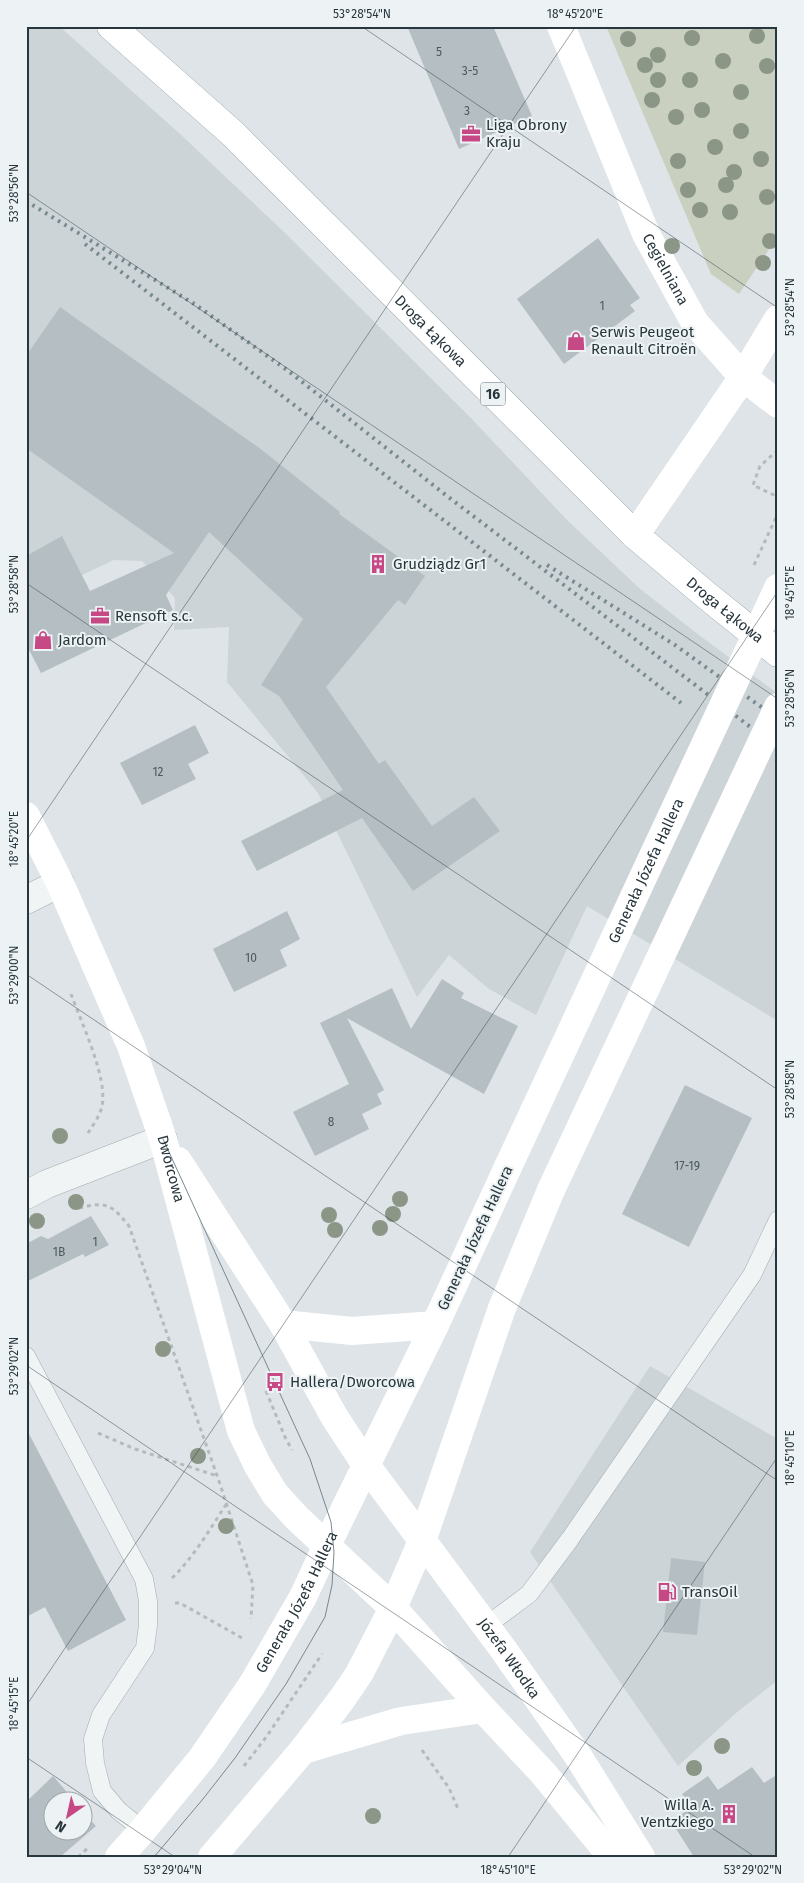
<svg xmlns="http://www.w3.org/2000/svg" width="804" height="1883" font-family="'Fira Sans',sans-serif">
  <rect width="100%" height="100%" fill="#dee4e7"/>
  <path fill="#ccd4d8" d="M26 26H59L179 133 283 231 470 417 567 520 639 588 695 632 778 694V1021L587 906 536 1015 489 989 449 955 417 997 318 793 227 682 229 627 174 630 175 598 142 561 114 560 26 601Z
    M650 1366 778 1439V1680L736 1713 678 1766 530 1552Z"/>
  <path fill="#c9d0bf" d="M606 26H778V236L739 294 711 274Z"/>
  <path fill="#b5bfc3" d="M407 26H493L532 116 459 149Z
    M598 238 640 298 630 305 635 311 564 364 517 299Z
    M60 307 262 450 340 512 339 514 425 576 405 605 398 600 326 687 379 764 385 760 432 826 474 797 500 831 413 891 362 818 257 871 241 841 343 790 279 696 261 685 303 619 209 532 166 595 173 610 41 673 26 644V556L62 536 90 591 174 553 26 448V356Z
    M195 725 209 753 188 764 196 779 142 805 120 763Z
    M287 911 300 939 280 950 287 966 234 992 213 949Z
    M442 979 464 993 461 998 518 1026 484 1094 347 1018 384 1090 377 1094 382 1104 362 1114 369 1129 315 1156 293 1112 349 1084 320 1023 392 988 411 1029Z
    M685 1085 752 1118 689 1247 622 1214Z
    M91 1216 109 1245 85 1257 83 1254 26 1282V1244L41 1236 48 1239Z
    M26 1428 126 1620 68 1651 45 1607 26 1617Z
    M671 1558 705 1562 697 1635 663 1632Z
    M752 1767 764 1783 778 1774V1857H694L671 1821 692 1807 682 1794 708 1776 718 1790Z
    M53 1776 74 1800H52V1830H82V1811L96 1826 60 1857H26V1802Z"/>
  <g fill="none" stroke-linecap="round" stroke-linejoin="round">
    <g stroke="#a4acb1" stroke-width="19">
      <path id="lane" d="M26 1356 144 1579 148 1601V1625L145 1648 101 1715 93 1739 95 1763 102 1791 119 1811 143 1830
        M486 1626 529 1594 570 1539 752 1275 778 1220"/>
    </g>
    <g stroke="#a4acb1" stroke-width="29">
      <path id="street" d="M26 900 60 883
        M26 1195 47 1184 163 1139"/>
    </g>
    <g stroke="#9eacb2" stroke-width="29">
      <g id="primary">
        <path id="s5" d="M111 26 232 133 635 535 706 595 778 653"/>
      </g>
    </g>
    <path stroke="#b4bbbe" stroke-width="3" stroke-dasharray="4 4" stroke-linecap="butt" d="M778 450 760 466 753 485 778 497
      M71 994C81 1022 108 1078 102 1106 100 1116 93 1125 88 1133
      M79 1208C107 1201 112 1205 129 1226L220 1484 253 1585 251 1619
      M266 1391 285 1437 292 1450
      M98 1433 135 1449 217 1476
      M172 1578C194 1557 210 1529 227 1503
      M175 1603H180L242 1638
      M422 1750 449 1788 459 1811
      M244 1766 267 1736 322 1654
      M78 1857 88 1848"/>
    <use href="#lane" stroke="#f0f4f5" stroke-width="18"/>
    <use href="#street" stroke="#f0f4f5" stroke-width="28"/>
    <g stroke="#fff" stroke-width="28">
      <path id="s1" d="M561 26 646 234 695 323 743 377 778 404"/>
      <path d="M635 535 743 377 778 319"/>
      <path id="s2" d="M26 816 60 883 131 1046 163 1139 241 1431 258 1466 275 1494 297 1518 393 1608 483 1709 543 1773 612 1857"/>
      <path id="s3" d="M178 1161 283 1324 335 1418 366 1465 503 1649 578 1756 641 1857"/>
      <path d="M283 1324 352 1331 435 1325"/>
      <path d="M303 1750 401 1721 483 1709"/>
      <path id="s4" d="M119 1857 143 1830 202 1758 252 1685 303 1597 327 1545 435 1325 507 1169"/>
      <path d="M212 1857 303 1750 342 1699 359 1674 393 1608 422 1541 502 1308 551 1190"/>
    </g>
    <use href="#primary" stroke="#fff" stroke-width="28"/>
    <path stroke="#78898f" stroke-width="1" d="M154 1857 203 1799 235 1758 286 1684 325 1617 332 1585 334 1552 331 1522 310 1459 163 1139"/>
    <path stroke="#78898f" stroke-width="4" stroke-dasharray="2.5 5" stroke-linecap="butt" d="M26 201 196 305 287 370 447 496 778 748
      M85 244 681 703
      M547 565 675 645 778 719"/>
    <path stroke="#b4bbbe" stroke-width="3" stroke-dasharray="4 4" stroke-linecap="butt" d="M754 565 778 513"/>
    <g stroke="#fff" stroke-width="28">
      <path id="s6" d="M507 1169 778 588"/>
      <path d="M551 1190 778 707"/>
    </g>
  </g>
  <g fill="#8b9686">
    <circle cx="757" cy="36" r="8"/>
    <circle cx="692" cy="38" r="8"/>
    <circle cx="628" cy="39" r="8"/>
    <circle cx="658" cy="55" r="8"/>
    <circle cx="723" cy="61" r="8"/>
    <circle cx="645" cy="65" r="8"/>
    <circle cx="767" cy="66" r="8"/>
    <circle cx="658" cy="80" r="8"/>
    <circle cx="690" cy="80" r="8"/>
    <circle cx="741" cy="92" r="8"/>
    <circle cx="652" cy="100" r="8"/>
    <circle cx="702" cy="110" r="8"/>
    <circle cx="676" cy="117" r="8"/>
    <circle cx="741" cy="131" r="8"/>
    <circle cx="715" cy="147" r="8"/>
    <circle cx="761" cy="159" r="8"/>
    <circle cx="678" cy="161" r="8"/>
    <circle cx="734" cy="172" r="8"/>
    <circle cx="726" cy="185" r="8"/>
    <circle cx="688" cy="190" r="8"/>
    <circle cx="767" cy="197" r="8"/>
    <circle cx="700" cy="210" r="8"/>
    <circle cx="730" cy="212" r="8"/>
    <circle cx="770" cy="241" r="8"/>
    <circle cx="672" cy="246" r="8"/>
    <circle cx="763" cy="263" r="8"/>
    <circle cx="60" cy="1136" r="8"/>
    <circle cx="400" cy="1199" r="8"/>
    <circle cx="76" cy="1202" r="8"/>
    <circle cx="393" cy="1214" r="8"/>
    <circle cx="329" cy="1215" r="8"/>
    <circle cx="37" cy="1221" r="8"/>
    <circle cx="380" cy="1228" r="8"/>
    <circle cx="335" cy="1230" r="8"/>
    <circle cx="163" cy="1349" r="8"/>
    <circle cx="198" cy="1456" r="8"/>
    <circle cx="226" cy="1526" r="8"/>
    <circle cx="722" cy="1746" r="8"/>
    <circle cx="694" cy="1768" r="8"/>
    <circle cx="373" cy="1816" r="8"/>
  </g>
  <path fill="none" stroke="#28363d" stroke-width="1" stroke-opacity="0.45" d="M361 26 778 308M26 192 778 699M26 583 778 1090M26 841 576 26M26 974 778 1481M26 1365 755 1857M26 1706 778 591M26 1757 175 1857M508 1857 778 1456"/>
  <defs>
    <g id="office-bare" transform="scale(1.5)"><path d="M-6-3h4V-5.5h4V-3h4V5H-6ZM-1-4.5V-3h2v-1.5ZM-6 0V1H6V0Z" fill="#c64885" stroke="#edf3f4" stroke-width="2.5" paint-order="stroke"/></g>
    <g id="shop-bare" transform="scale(1.5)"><path d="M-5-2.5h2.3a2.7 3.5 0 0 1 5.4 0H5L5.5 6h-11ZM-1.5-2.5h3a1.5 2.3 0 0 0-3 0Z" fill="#c64885" stroke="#edf3f4" stroke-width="2.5" paint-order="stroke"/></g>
    <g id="building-bare" transform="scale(1.5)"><path d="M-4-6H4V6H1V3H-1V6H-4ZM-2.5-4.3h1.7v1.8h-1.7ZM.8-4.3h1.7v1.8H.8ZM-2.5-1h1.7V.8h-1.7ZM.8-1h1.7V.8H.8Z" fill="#c64885" stroke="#edf3f4" stroke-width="2.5" paint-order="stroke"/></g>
    <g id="bus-bare" transform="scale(1.5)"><path d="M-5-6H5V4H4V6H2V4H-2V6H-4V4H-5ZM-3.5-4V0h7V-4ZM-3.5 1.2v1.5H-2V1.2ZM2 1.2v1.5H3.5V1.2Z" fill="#c64885" stroke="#edf3f4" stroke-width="2.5" paint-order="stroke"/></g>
    <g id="fuel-bare" transform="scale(1.5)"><path d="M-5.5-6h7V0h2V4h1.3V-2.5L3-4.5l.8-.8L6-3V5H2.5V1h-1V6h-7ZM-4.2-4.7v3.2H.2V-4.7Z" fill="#c64885" stroke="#edf3f4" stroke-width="2.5" paint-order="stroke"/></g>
  </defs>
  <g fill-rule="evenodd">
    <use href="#office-bare" x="471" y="134"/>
    <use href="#shop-bare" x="576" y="341"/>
    <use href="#building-bare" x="378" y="564"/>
    <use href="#office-bare" x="100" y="616"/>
    <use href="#shop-bare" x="43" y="640"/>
    <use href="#bus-bare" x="275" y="1382"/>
    <use href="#fuel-bare" x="667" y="1592"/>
    <use href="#building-bare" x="729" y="1814"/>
  </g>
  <g text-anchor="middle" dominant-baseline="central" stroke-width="4" stroke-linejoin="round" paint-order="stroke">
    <g font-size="12" fill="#4b585e">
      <text x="439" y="52">5</text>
      <text x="470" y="71">3-5</text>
      <text x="467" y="111">3</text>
      <text x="602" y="306">1</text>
      <text x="158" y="772">12</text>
      <text x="251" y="958">10</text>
      <text x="331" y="1122">8</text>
      <text x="687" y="1166">17-19</text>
      <text x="95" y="1242">1</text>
      <text x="59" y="1252">1B</text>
    </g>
    <rect fill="#edf3f4" stroke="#636f74" stroke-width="1" x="480.5" y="382.5" width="25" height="23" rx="4"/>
    <g font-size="14" font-weight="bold" fill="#28363d">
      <text x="493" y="394">16</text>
    </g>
    <g font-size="15" fill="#28363d" stroke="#edf3f4" text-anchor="start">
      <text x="486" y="125">Liga Obrony<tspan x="486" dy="17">Kraju</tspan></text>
      <text x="591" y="332">Serwis Peugeot<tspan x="591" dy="17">Renault Citroën</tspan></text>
      <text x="393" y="564">Grudziądz Gr1</text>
      <text x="115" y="616">Rensoft s.c.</text>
      <text x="58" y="640">Jardom</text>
      <text x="290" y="1382">Hallera/Dworcowa</text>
      <text x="682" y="1592">TransOil</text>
      <text x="714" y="1805" text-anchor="end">Willa A.<tspan x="714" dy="17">Ventzkiego</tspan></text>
    </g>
    <g font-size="15" fill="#28363d" stroke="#edf3f4">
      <text stroke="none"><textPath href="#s1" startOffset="265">Cegielniana</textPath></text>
      <text stroke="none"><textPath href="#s5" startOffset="442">Droga Łąkowa</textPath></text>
      <text stroke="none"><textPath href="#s5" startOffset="848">Droga Łąkowa</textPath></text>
      <text stroke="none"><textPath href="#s6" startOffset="329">Generała Józefa Hallera</textPath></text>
      <text stroke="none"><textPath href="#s2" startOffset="382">Dworcowa</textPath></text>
      <text transform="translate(475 1238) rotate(-65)">Generała Józefa Hallera</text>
      <text stroke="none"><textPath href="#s4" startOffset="312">Generała Józefa Hallera</textPath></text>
      <text stroke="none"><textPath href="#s3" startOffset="598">Józefa Włodka</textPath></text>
    </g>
  </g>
  <rect width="804" height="1883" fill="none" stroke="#edf3f4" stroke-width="55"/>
  <g transform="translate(68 1816) rotate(214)"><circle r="24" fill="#edf3f4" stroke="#9ea7ab"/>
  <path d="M0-4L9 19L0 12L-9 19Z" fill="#c64885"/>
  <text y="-8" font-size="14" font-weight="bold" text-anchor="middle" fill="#28363d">N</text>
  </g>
  <rect x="28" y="28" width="748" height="1828" fill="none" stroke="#28363d" stroke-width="2"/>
  <g font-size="12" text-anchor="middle" fill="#28363d">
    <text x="362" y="18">53°28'54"N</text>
    <text x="575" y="18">18°45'20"E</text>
    <text transform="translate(14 193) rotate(-90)" y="4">53°28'56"N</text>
    <text transform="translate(790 307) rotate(-90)" y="4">53°28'54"N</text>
    <text transform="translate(14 584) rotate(-90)" y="4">53°28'58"N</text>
    <text transform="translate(790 593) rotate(-90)" y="4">18°45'15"E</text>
    <text transform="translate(790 698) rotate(-90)" y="4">53°28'56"N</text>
    <text transform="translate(14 839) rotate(-90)" y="4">18°45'20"E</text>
    <text transform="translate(14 975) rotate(-90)" y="4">53°29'00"N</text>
    <text transform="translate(790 1089) rotate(-90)" y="4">53°28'58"N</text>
    <text transform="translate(14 1366) rotate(-90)" y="4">53°29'02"N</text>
    <text transform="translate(790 1458) rotate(-90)" y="4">18°45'10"E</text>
    <text transform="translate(14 1704) rotate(-90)" y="4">18°45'15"E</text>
    <text x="173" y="1874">53°29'04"N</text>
    <text x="508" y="1874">18°45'10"E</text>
    <text x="753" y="1874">53°29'02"N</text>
  </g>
</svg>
